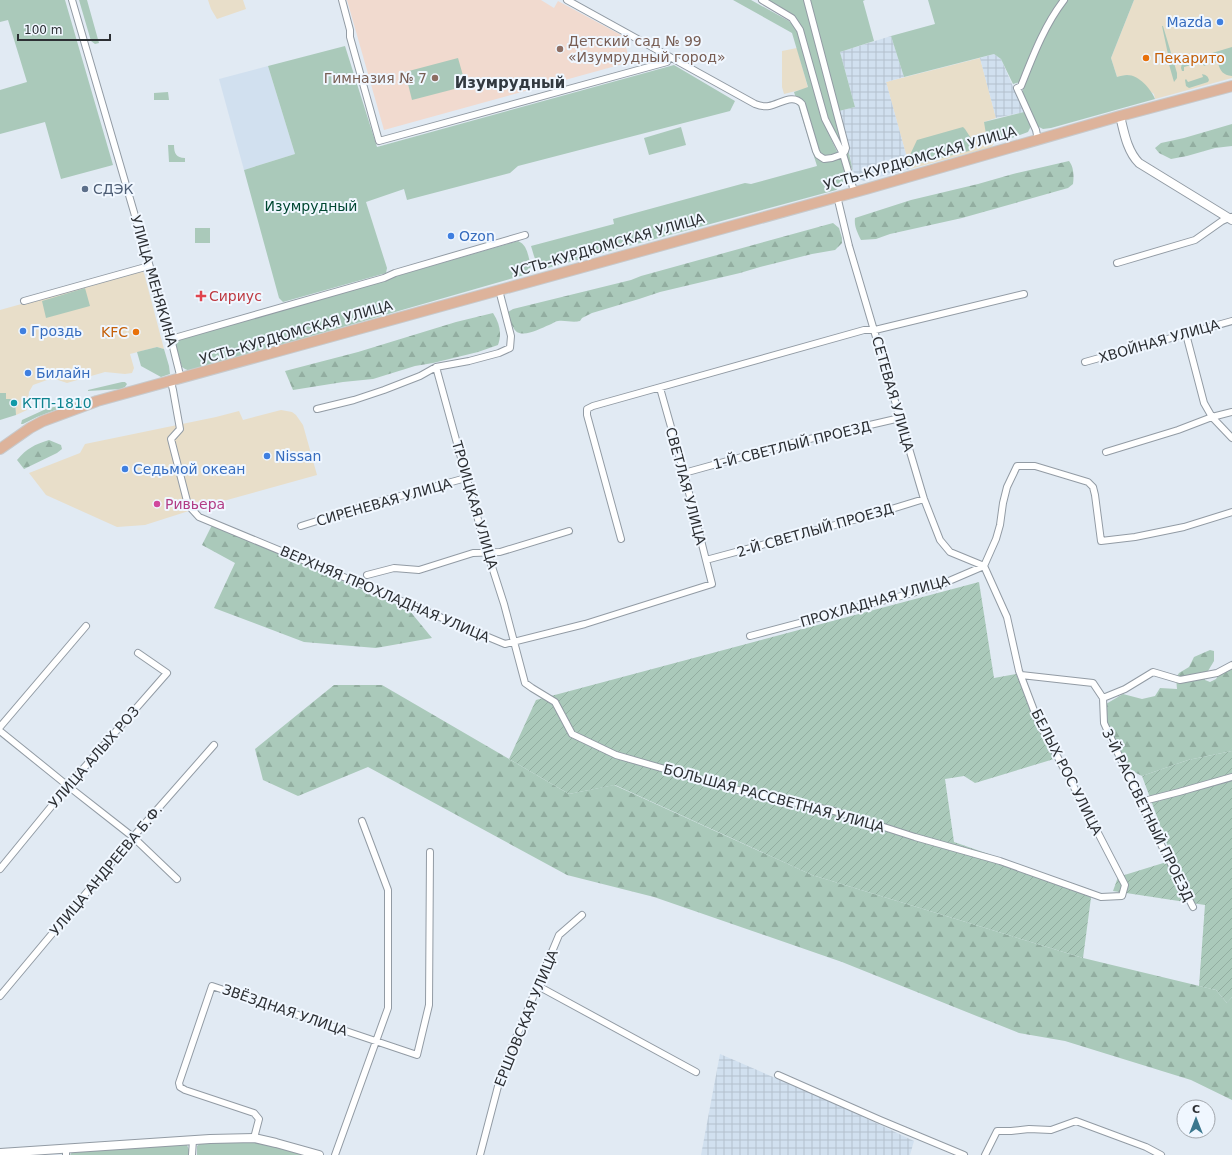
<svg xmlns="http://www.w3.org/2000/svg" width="1232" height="1155" font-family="'DejaVu Sans',sans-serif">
  <defs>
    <pattern id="industrial-grid" width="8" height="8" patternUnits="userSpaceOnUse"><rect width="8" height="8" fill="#d1e0ef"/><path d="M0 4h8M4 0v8" fill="none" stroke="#b4c0cd"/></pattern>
    <pattern id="forest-firs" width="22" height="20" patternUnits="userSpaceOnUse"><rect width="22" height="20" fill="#aac9ba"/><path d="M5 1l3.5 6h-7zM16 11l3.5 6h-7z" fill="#92ada0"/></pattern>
    <pattern id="garden-furrows" width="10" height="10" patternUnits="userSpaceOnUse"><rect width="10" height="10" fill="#aac9ba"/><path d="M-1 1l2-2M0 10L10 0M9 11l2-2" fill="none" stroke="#92ada0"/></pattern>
  </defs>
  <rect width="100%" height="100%" fill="#e1eaf3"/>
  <path fill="#e8dec9" d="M208 0H243L246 9 217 19 211 9Z
    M1134 0H1232V78L1155 99 1154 94 1128 75 1117 77 1111 58Z
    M797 48 808 88 784 94 782 87V51Z
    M980 58 996 118 984 122 991 138 995 140 992 147 910 169 886 82Z
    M139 271H142L144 273 164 349 157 347 130 354 134 368 132 373 125 374 105 372 67 383 55 379 47 380 33 385 29 392 27 410 16 415 15 399H6V393H0V310Z
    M281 410 292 412 296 415 303 425 317 475 198 508 145 525 117 527 46 495 29 473 80 453 85 444 216 417 239 411 243 420Z"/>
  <path fill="url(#industrial-grid)" d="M891 36 904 77 886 82 910 169 864 181 859 179 853 171 839 111 855 107 840 52Z
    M994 54 1001 59 1024 112 996 118 980 58Z
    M720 1054 838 1105 914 1141 910 1155H701Z"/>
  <path fill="#f1dacf" d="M347 0H541L554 8 558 1 623 36 630 62 384 130Z"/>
  <path fill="#d1e0ef" d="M268 66 295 154 244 170 219 79Z"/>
  <path fill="#aac9ba" d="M0 0H65L113 165 61 179 45 122 0 134V90L27 82 8 20 0 22Z
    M79 0H87L99 43 95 44 91 41Z
    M733 0H751L789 21 794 26 797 30 822 120 841 160 845 172 844 180 842 185 836 190 544 269C535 265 534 255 531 246L614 224 613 219 745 183 751 184 817 166 794 92 808 87 792 33Z
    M768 0H865L863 1 874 41 840 52 855 107 839 111 853 171 827 117 802 29C795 15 781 7 768 0Z
    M928 0H1062C1049 16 1039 33 1031 52 1027 62 1025 72 1020 82L1013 84 1001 59 994 54 904 77 891 36 935 24Z
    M1068 0H1134L1111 58 1117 77C1120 76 1124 75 1127 75 1139 75 1151 89 1155 99L1051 128 1043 129 1037 126C1033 117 1025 104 1023 95 1021 77 1056 14 1068 0Z
    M1162 26H1163L1177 73V78L1174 82 1168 61 1169 59Z
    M345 46 377 147 674 65 735 101 730 111 518 166 510 173 407 200 404 189 366 202 387 268 386 273 283 302 279 298 244 170 295 154 268 66Z
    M1232 47V76C1223 75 1220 71 1218 63L1214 62 1212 53Z
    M1202 57C1205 59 1206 61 1206 65L1204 66 1202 62 1184 67V71H1182L1181 68 1182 63Z
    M458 58 466 86 412 100 405 72Z
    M1202 74C1206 75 1208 76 1209 80L1208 82 1189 88 1186 86 1185 80 1186 79 1188 82 1203 77Z
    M168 92 169 100H154V93Z
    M1024 112 1031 126 1028 132C1013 137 1000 146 986 134L984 122Z
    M681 127 686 145 649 155 644 138Z
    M963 127 965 129 974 143 971 149 969 151 913 165 909 161V157L917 140Z
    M168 145H174C174 153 176 158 185 158V162H169Z
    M195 228H210V243H195Z
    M518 241C528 245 528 257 531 266L528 272 524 275 190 371 185 369 182 367 175 343 178 339Z
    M85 288 90 306 46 318 42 301Z
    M157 347 164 349 169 366 170 374 161 377 141 366 137 352Z
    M122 382H125L127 384 125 387 121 389 88 391V390Z
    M0 393H6V399H15L16 415 0 420Z
    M58 406V409L37 417 23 424H21L22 420 46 409Z
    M235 1142H253L300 1153V1155H197V1146L200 1143Z
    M187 1145 190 1152 189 1155H70L73 1151Z"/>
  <path fill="url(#forest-firs)" d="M1232 124V146L1215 148 1187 156 1171 159 1159 153 1155 148 1161 143 1184 138Z
    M1069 161C1074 167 1074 177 1073 184L1068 188 962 218 890 234 876 239 861 240C857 232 854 226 855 218L911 200 978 184 1013 174Z
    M833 223 839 228 842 238V243L835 250 812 254 760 267 740 273 660 292 639 299 592 313 582 318 580 321C572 323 566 320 558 321 555 321 552 324 549 325 539 329 519 341 513 327 510 323 510 317 508 312L513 309 631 280 641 276Z
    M493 313C500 324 502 334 498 345L478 352 433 363 415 366 373 379 343 382 293 390 285 371 358 352 456 322Z
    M49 440 61 445 62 449 57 453 24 469 17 460C27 448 34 445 49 440Z
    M212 525 409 610 432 638 376 648 304 642 214 608 235 563 202 545Z
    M1210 650 1214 651V661L1205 676V680L1210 682 1216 679 1219 674 1232 668V751L1188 760 1142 776 1132 771 1121 757V750L1106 724V704L1123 694 1142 699 1155 696 1160 688 1177 689 1176 678 1179 673 1189 667 1194 657Z
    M334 685H382L569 794 614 785 812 875 1083 958 1216 990 1227 1003 1232 997V1100L1191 1080 1065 1041 1019 1033 842 962 654 897 567 875 368 767 298 796 263 780 255 749Z"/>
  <path fill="url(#garden-furrows)" d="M979 582 994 678 1016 674 1054 759 975 783 964 776 945 779 954 842 1092 890 1083 958 812 875 615 785 569 794 509 759 536 700Z
    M1232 751V997L1227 1003 1216 990 1199 986 1205 905 1113 891 1118 877 1173 860 1142 776 1188 760Z"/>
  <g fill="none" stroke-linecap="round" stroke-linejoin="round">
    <g stroke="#929ba4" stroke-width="8">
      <path id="minor" d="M72 0 171 339 181 379
        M342 0 350 30V37L379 141 667 62 669 57
        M567 0 755 104C760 106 764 107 769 106 780 104 793 93 802 104L816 151 818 155 824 159 832 158 843 154
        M762 0 792 18 800 30 825 119 843 154 854 191
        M807 0 846 148 845 151 843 154
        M1038 140 1036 130 1017 88 1021 86C1033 56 1044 26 1064 0
        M1117 263 1195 240 1222 221 1231 217
        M24 301 149 266
        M1186 334 1204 403 1212 417 1232 438
        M171 339 384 278 395 273 525 235
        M1085 362 1232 321
        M436 367 485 545 504 604 525 683 532 688 555 702 572 734 616 755 745 792 834 811 915 837 1000 861 1101 897 1122 896 1125 885 1082 802 1038 721 1019 671 1007 617 984 566 950 552 940 540 924 499 849 246 837 196
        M171 382 173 390 180 429 171 439 188 505 199 517 505 644 585 624 712 584 684 473 660 388
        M317 409 354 400 384 390 420 376 436 367 469 361 499 353 510 348 511 336 499 290
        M1106 452 1178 430 1212 417 1232 412
        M684 473 792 443 900 418
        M301 526 371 504 466 478
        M621 539 587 415V409L593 406 864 330H875L1024 294
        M706 560 872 515 924 499
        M367 575 394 568 419 570 473 553 500 552 569 531
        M750 636 935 587 984 566 996 539 1000 525 1003 503 1007 487 1017 466H1035L1088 482 1093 487 1095 495 1101 541 1135 537 1184 527 1232 512
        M1021 675 1093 683 1103 698 1125 689 1153 672 1180 680 1217 673 1232 665
        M1103 698 1104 723 1150 823 1193 907
        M0 727 86 626
        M0 731 68 786 133 837 177 879
        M1140 802 1179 792 1232 777
        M0 869 68 786 167 673 138 653
        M538 986 696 1072
        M0 996 133 837 214 745
        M778 1075 880 1120 964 1155
        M254 1138 259 1119 254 1113 185 1090 180 1087 179 1083 212 986 417 1055 429 1005 430 852
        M66 1149V1155
        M192 1155 193 1140
        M335 1155 388 1008V890L362 821
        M480 1155 502 1071 559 935 582 915
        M985 1155 997 1131H1011L1029 1129 1051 1130 1076 1121 1146 1147 1161 1155"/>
    </g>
    <g stroke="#929ba4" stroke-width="10">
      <path id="tertiary" d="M1120 116C1124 132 1127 151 1139 163L1232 220
        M0 1153 210 1139 254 1138 276 1143 319 1155"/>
    </g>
    <g stroke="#c8c9ca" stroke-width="12">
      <path id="primary" d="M0 449 30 428 43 421 97 401 866 189 1120 116 1232 86"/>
    </g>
    <use href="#minor" stroke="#fff" stroke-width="6"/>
    <use href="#tertiary" stroke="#fff" stroke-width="8"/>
    <use href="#primary" stroke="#ddb39b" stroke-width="10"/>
  </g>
  <g fill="#3f7fe0" stroke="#f0f7ff" stroke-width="1.5">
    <circle cx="1220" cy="22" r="4"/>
    <circle cx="451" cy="236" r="4"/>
    <circle cx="23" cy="331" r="4"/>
    <circle cx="28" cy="373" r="4"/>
    <circle cx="267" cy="456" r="4"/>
    <circle cx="125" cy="469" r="4"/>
  </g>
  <g fill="#8d6e63" stroke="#f0f7ff" stroke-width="1.5">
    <circle cx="560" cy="49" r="4"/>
    <circle cx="435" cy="78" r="4"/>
  </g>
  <g fill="#e8710a" stroke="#f0f7ff" stroke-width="1.5">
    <circle cx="1146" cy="58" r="4"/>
    <circle cx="136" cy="332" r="4"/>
  </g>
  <circle fill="#5c6f8a" stroke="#f0f7ff" stroke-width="1.5" cx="85" cy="189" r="4"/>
  <path fill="#e0444e" stroke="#f0f7ff" stroke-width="1.5" d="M199 290h4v4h4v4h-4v4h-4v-4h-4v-4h4z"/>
  <circle fill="#0f9aa8" stroke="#f0f7ff" stroke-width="1.5" cx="14" cy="403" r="4"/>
  <circle fill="#d1479c" stroke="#f0f7ff" stroke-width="1.5" cx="157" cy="504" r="4"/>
  <g text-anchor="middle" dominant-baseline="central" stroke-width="4" stroke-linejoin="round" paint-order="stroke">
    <g font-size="14" fill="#366cbe" stroke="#f0f7ff" text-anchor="start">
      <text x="1212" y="22" text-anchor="end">Mazda</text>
      <text x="459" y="236">Ozon</text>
      <text x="31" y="331">Гроздь</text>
      <text x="36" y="373">Билайн</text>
      <text x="275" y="456">Nissan</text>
      <text x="133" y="469">Седьмой океан</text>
    </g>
    <g font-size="14" fill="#785e54" stroke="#f0f7ff" text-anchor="start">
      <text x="568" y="41">Детский сад № 99<tspan x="568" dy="16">«Изумрудный город»</tspan></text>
      <text x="427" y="78" text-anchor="end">Гимназия № 7</text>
    </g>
    <g font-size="14" fill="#c56008" stroke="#f0f7ff" text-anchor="start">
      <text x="1154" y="58">Пекарито</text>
      <text x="128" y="332" text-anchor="end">KFC</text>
    </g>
    <g font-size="14" fill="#2c2f33" stroke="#f0f7ff">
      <text transform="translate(920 158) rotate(-16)">УСТЬ-КУРДЮМСКАЯ УЛИЦА</text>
      <text transform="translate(608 245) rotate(-16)">УСТЬ-КУРДЮМСКАЯ УЛИЦА</text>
      <text transform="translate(154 281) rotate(74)">УЛИЦА МЕНЯКИНА</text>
      <text transform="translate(296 332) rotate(-16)">УСТЬ-КУРДЮМСКАЯ УЛИЦА</text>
      <text transform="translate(1159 341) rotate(-16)">ХВОЙНАЯ УЛИЦА</text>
      <text transform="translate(893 394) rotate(74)">СЕТЕВАЯ УЛИЦА</text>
      <text transform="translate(792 445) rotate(-14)">1-Й СВЕТЛЫЙ ПРОЕЗД</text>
      <text transform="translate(686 486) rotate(75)">СВЕТЛАЯ УЛИЦА</text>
      <text transform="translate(384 502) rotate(-16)">СИРЕНЕВАЯ УЛИЦА</text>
      <text transform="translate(475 505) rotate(74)">ТРОИЦКАЯ УЛИЦА</text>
      <text transform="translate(815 530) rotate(-16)">2-Й СВЕТЛЫЙ ПРОЕЗД</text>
      <text transform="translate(385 594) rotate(23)">ВЕРХНЯЯ ПРОХЛАДНАЯ УЛИЦА</text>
      <text transform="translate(875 601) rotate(-16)">ПРОХЛАДНАЯ УЛИЦА</text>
      <text transform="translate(94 757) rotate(-49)">УЛИЦА АЛЫХ РОЗ</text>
      <text transform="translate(1067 772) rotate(63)">БЕЛЫХ РОС УЛИЦА</text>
      <text transform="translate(774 798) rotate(15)">БОЛЬШАЯ РАССВЕТНАЯ УЛИЦА</text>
      <text transform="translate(1148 815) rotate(64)">3-Й РАССВЕТНЫЙ ПРОЕЗД</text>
      <text transform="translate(106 870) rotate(-50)">УЛИЦА АНДРЕЕВА Б.Ф.</text>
      <text transform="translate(285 1010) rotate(19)">ЗВЁЗДНАЯ УЛИЦА</text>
      <text transform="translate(526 1018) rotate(-68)">ЕРШОВСКАЯ УЛИЦА</text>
    </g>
    <g font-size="14" fill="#4e5e75" stroke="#f0f7ff" text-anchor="start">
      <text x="93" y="189">СДЭК</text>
    </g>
    <g font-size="14" fill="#004731" stroke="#f0f7ff">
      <text x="311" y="206">Изумрудный</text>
    </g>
    <g font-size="14" fill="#be3a42" stroke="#f0f7ff" text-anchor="start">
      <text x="209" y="296">Сириус</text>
    </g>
    <g font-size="14" fill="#0d838f" stroke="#f0f7ff" text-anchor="start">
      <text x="22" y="403">КТП-1810</text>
    </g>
    <g font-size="14" fill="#b23c85" stroke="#f0f7ff" text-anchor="start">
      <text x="165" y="504">Ривьера</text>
    </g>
    <g font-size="15" font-weight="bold" fill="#323940" stroke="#f0f7ff">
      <text x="510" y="83">Изумрудный</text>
    </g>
  </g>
  <g transform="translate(1196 1119)"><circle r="19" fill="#f0f7ff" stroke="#a2a7ad"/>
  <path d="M0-3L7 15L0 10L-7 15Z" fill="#3b778e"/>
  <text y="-6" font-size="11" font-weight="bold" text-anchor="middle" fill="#2c2f33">С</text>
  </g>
  <path d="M18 34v6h92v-6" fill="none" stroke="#2c2f33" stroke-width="2"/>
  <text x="24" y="34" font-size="12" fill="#2c2f33" stroke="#f0f7ff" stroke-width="3" paint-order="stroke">100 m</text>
</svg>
